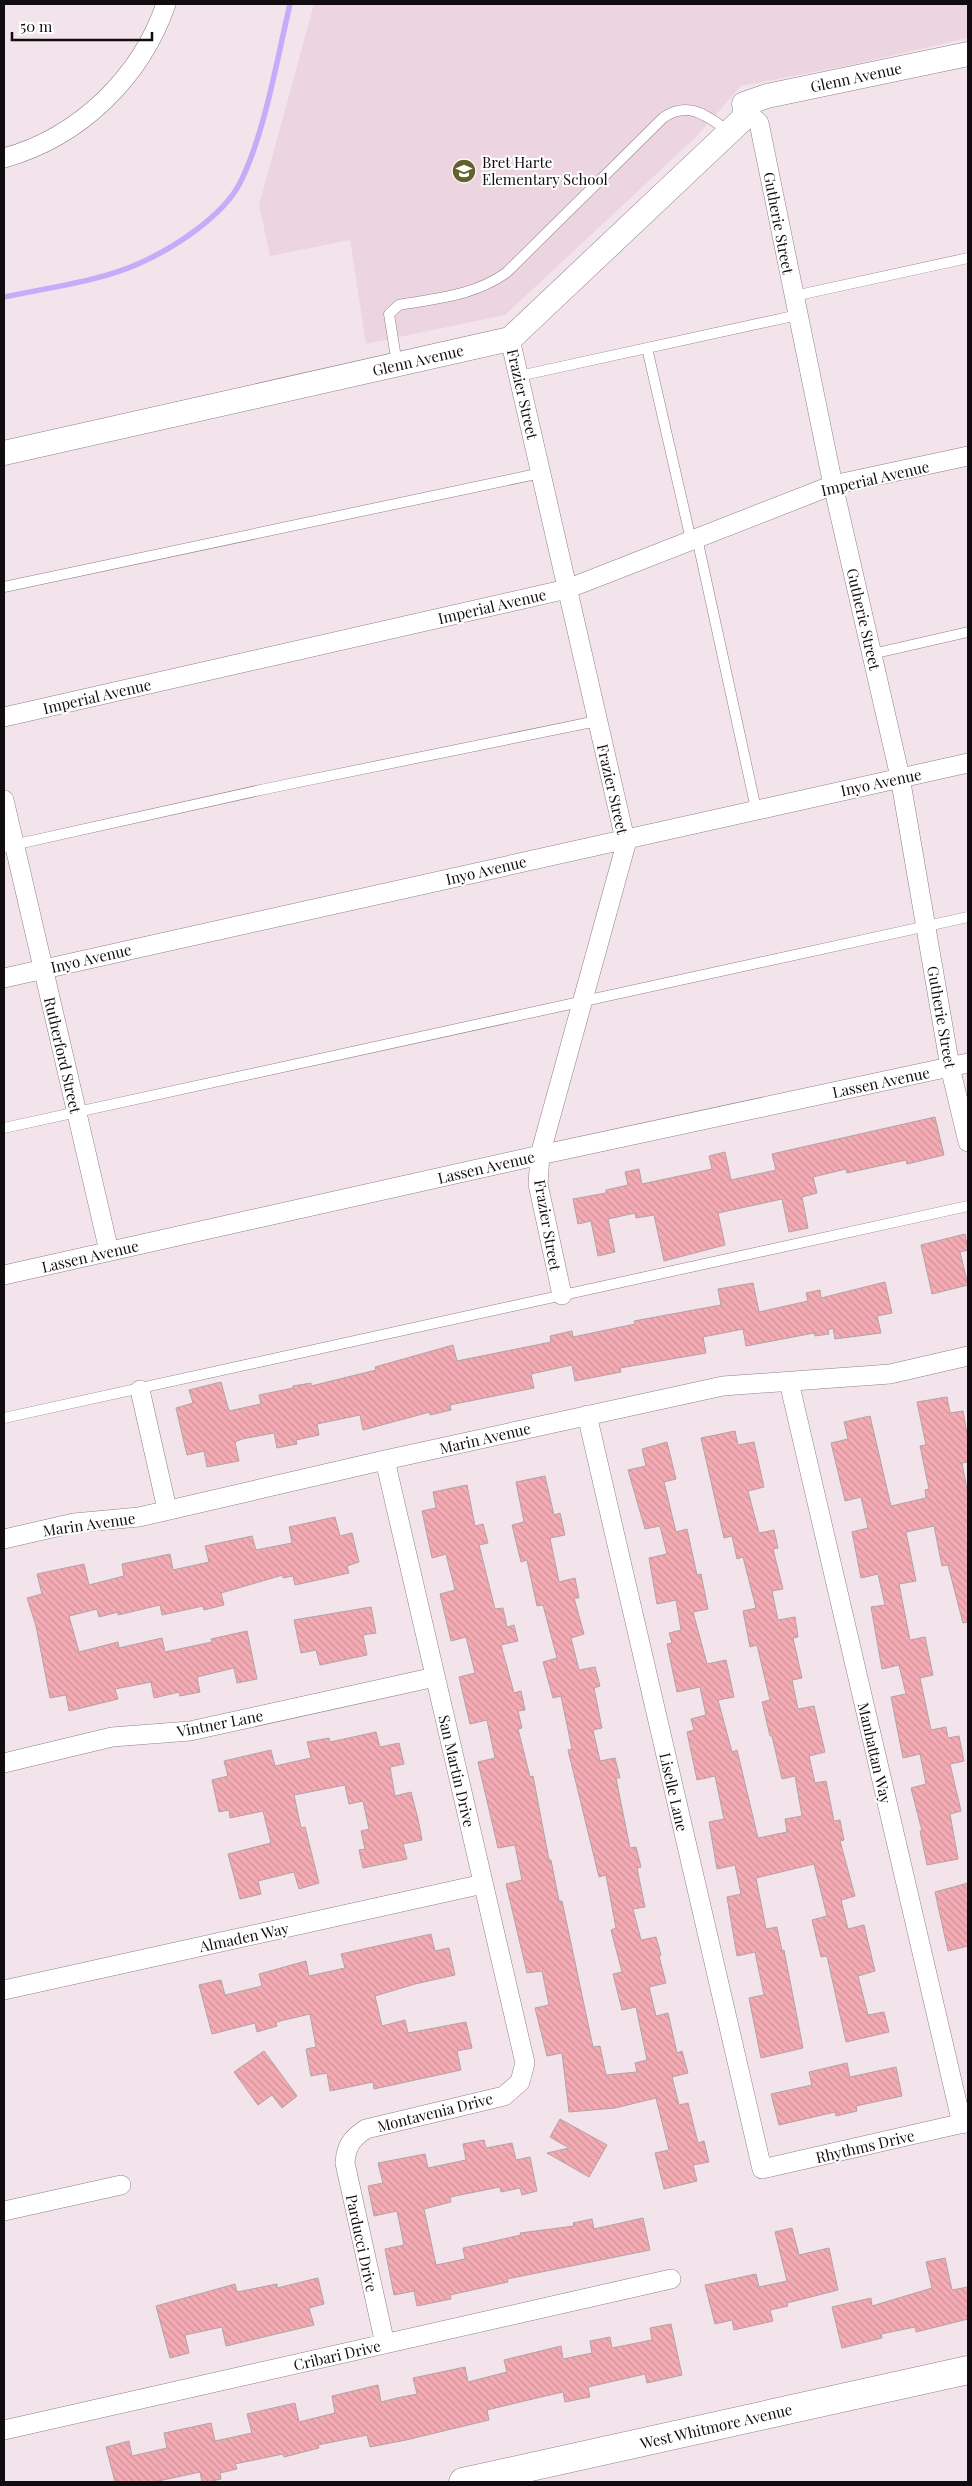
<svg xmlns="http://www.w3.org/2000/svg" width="972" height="2486" font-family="'Playfair Display',serif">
  <defs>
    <pattern id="building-back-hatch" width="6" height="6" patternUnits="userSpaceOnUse" patternTransform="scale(1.25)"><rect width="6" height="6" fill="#f4abb4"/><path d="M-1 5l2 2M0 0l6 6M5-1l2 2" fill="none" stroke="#d0929a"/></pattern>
  </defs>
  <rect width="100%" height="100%" fill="#f3e4eb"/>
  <path fill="#ecd5e0" d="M314 4H968V38L855 64 741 86 696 137 505 315 366 344 350 240 270 256 259 205Z"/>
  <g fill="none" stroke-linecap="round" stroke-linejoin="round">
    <path stroke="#c6acf8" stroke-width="5.5" d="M4 297C46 288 102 281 140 263 174 248 223 216 240 183 265 133 277 59 290 4"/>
  </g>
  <path fill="url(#building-back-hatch)" stroke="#b3a3a4" d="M935 1117 944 1155 907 1164 906 1160 847 1173 846 1169 813 1177 817 1193 802 1197 808 1228 789 1232 782 1199 718 1213 725 1245 664 1261 654 1215 636 1218 635 1213 608 1219 615 1252 598 1256 591 1221 578 1224 573 1199 606 1193V1190L628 1185 625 1172 639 1169 642 1184 712 1169 709 1156 725 1152 731 1180 776 1170 772 1154Z
    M965 1234 968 1250 960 1252 968 1285 932 1294 921 1245Z
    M885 1282 892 1313 877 1316 881 1333 835 1339 833 1328 828 1330 829 1334 815 1336 814 1333 746 1346 743 1329 703 1337 706 1353 620 1368 621 1372 575 1381 572 1365 531 1374 534 1388 450 1405 451 1410 430 1415V1412L363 1430 360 1415 317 1424 319 1435 296 1440 297 1444 277 1448 274 1433 242 1439 235 1442 239 1461 207 1467 204 1451 187 1455 176 1408 193 1403 189 1390 221 1382 229 1411 261 1404 259 1395 293 1388V1386L311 1383V1386L376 1370 375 1367 453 1345 457 1361 551 1342 550 1336 572 1331 573 1337 635 1324 634 1321 721 1305 718 1289 753 1283 759 1312 808 1301 806 1293 820 1290 821 1298Z
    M947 1397 950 1413 963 1411 968 1440V1462L962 1463 968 1494V1622L963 1623 948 1565 942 1566 934 1526 906 1532 916 1581 899 1584 910 1640 925 1637 933 1675 920 1678 931 1730 946 1727 948 1738 959 1736 964 1761 950 1764 961 1811 950 1814 958 1859 927 1865 920 1831H922L911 1788 926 1784 920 1754 903 1758 891 1697 906 1694 899 1665 882 1669 871 1607 885 1605 878 1574 861 1578 852 1532 868 1528 861 1497 845 1501 831 1443 848 1439 844 1422 870 1416 891 1506 926 1498 925 1490 929 1489 920 1446 926 1445 917 1402Z
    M735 1431 738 1445 754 1442 764 1487 748 1491 759 1533 774 1530 778 1548 773 1549 783 1589 772 1591 778 1620 795 1617 798 1637 793 1638 802 1678 792 1680 798 1709 814 1706 825 1752 809 1756 815 1783 826 1781 834 1821 840 1820 844 1840 840 1841 855 1896 841 1900 848 1929 864 1925 875 1971 858 1976 868 2015 884 2012 889 2032 846 2042 827 1956 821 1957 812 1920 827 1916 814 1864 756 1878 766 1929 777 1927 782 1951 784 1950 803 2048 761 2058 749 1998 764 1995 755 1952 737 1956 727 1897 741 1894 735 1865 717 1869 709 1822 724 1819 715 1776 697 1780 687 1732 694 1730 691 1719 706 1715 700 1687 677 1692 667 1644 672 1643 669 1633 681 1630 676 1600 657 1604 649 1558 667 1554 660 1526 645 1529 628 1470 646 1466 642 1449 667 1442 676 1479 664 1482 676 1532 687 1529 697 1575 701 1574 708 1609 693 1612 707 1664 726 1660 734 1697 718 1700 732 1752 737 1750 758 1838 787 1832 785 1819 802 1816 795 1776 782 1779 772 1736H770L762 1702 770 1700 757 1645 750 1647 743 1611 756 1608 743 1557 737 1559 732 1536 724 1538 701 1438Z
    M545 1476 554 1515 560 1513 565 1535 550 1538 559 1582 575 1578 579 1598H574L584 1634 571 1638 579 1670 595 1667 600 1686 594 1688 602 1728 593 1730 600 1761 615 1758 620 1778H616L630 1848 636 1847 641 1867 637 1868 645 1907 633 1909 641 1940 656 1937 661 1955 659 1956 666 1983 649 1987 656 2016 668 2013 677 2053 682 2051 688 2073 672 2077 679 2105 688 2103 698 2143 704 2141 709 2162 693 2165 697 2181 664 2189 655 2153 669 2150 656 2098 615 2108 569 2112 562 2053 547 2056 535 2008 549 2005 542 1971 527 1973 506 1884 522 1880 515 1845 498 1848 478 1762 495 1758 487 1720 470 1724 459 1677 475 1673 466 1637 451 1641 440 1594 455 1590 446 1554 432 1558 422 1511 436 1508 433 1492 467 1485 475 1526 483 1524 488 1543 479 1545 495 1609 503 1608 507 1627 514 1625 518 1641 501 1645 514 1693 521 1691 525 1710 518 1711 522 1728 518 1729 530 1777 533 1776 549 1860H551L559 1901H562L593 2047 600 2046 606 2075 637 2072 635 2063 647 2060 636 2007 622 2010 613 1974 622 1972 611 1930 616 1928 606 1875 599 1877 568 1750 572 1749 561 1696 553 1698 543 1662 557 1658 543 1605 537 1606 527 1560 521 1562 512 1525 524 1522 516 1482Z
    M335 1517 340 1536 352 1533 359 1562 347 1566 349 1573 295 1585 293 1576 283 1578V1575L221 1593 224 1605 204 1610 203 1606 162 1615 160 1605 118 1615V1612L99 1617 97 1609 69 1616 79 1652 118 1642 119 1648 162 1638 165 1652 212 1642 211 1639 247 1631 257 1679 237 1683 234 1668 197 1677 200 1692 180 1696 179 1692 154 1698 151 1682 115 1689 118 1699 69 1711 66 1695 50 1698 36 1626 27 1598 42 1594 37 1574 84 1564 89 1585 124 1576 122 1564 170 1554 173 1570 209 1562 205 1546 252 1536 256 1550 292 1543 289 1527Z
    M371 1607 376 1633 363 1635 367 1655 320 1665 316 1650 301 1653 294 1620Z
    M376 1732 380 1747 399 1743 404 1764 390 1767 395 1796 411 1792 418 1819 422 1840 403 1844 407 1859 363 1868 359 1850 365 1849 361 1831 369 1829 363 1801 349 1804 345 1785 294 1795 301 1828 305 1827 319 1883 299 1889 294 1872 258 1881 261 1894 240 1899 228 1854 271 1843 263 1811 230 1818 229 1810 219 1812 212 1780 228 1776 224 1761 271 1750 275 1766 311 1758 307 1742 329 1738 330 1742Z
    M968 1883V1946L948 1951 935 1892Z
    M431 1934 435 1951 449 1948 455 1975 415 1984 375 1996 382 2026 405 2020 408 2033 466 2022 472 2048 457 2051 461 2070 374 2089 373 2082 330 2091 327 2073 311 2076 306 2049 316 2047 310 2014 276 2022 277 2026 257 2032 255 2023 212 2034 199 1985 221 1980 225 1995 262 1986 259 1974 306 1961 309 1976 345 1968 341 1954Z
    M264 2051 297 2096 282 2108 272 2095 258 2105 234 2072Z
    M847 2063 850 2077 896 2067 902 2096 856 2106 857 2111 836 2116 835 2112 779 2125 771 2094 812 2085 809 2072Z
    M560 2119 607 2145 589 2177 547 2153 569 2148 550 2137Z
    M484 2140 486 2148 512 2143 516 2160 530 2157 537 2191 522 2195 520 2188 501 2192 500 2187 450 2197 451 2202 424 2209 436 2265 465 2259 463 2248 521 2235 520 2233 574 2226 573 2223 592 2219 594 2229 643 2218 650 2250 507 2279 508 2282 450 2295 451 2299 417 2306 414 2291 394 2295 385 2249 404 2245 397 2211 374 2216 368 2186 383 2183 378 2163 425 2154 428 2168 466 2160 463 2144Z
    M792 2228 799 2255 829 2248 838 2290 787 2303 788 2306 770 2310 773 2321 734 2330 732 2320 715 2324 705 2285 756 2274 759 2287 787 2281 775 2232Z
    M945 2258 952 2290 968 2287V2319L916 2332 915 2327 881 2334 882 2338 842 2348 832 2307 871 2298 872 2306 932 2288 926 2262Z
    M318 2278 324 2304 309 2308 314 2325 226 2346 222 2327 185 2335 189 2353 170 2358 156 2306 235 2284 237 2292 277 2284V2288Z
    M671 2324 682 2375 647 2383 645 2374 588 2387 590 2397 565 2402 563 2392 541 2397 487 2410 489 2420 406 2440 370 2447 367 2435 318 2445 319 2448 284 2457 283 2454 235 2464 237 2469 220 2473 221 2479 208 2482H202L200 2472 154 2482H115L106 2447 129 2441 132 2456 167 2448 164 2433 211 2423 215 2441 252 2433 247 2414 295 2403 299 2422 335 2413 332 2396 378 2385 381 2402 397 2398 417 2394 413 2378 465 2367 468 2382 507 2372 504 2360 561 2346 563 2359 592 2353 590 2341 610 2337 612 2348 652 2340 650 2328Z"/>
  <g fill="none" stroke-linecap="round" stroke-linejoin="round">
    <g stroke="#8e8087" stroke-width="11">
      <path id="service" d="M794 296 968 258
        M647 348 691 540
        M397 364 389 314 399 305C438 298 473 296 506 273L664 117C690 100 708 117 730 132
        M519 376 798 315
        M697 538 756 809
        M4 587 541 473
        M872 654 968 632
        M4 847 265 789 597 721
        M4 1128 968 917
        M4 1418 968 1206"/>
    </g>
    <g stroke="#8e8087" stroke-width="20">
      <path id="minor" d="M744 104 745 110 759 123 833 485 900 777 950 1067 968 1142
        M4 158C80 137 141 77 166 4
        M510 339 626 844 540 1155 538 1184 562 1295
        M4 717 567 589 833 485 968 456
        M4 800 109 1251
        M4 978 968 763
        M4 1275 540 1155 968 1063
        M789 1382 962 2124
        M140 1390 167 1509
        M587 1415 762 2169 968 2122
        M4 1539 74 1523 139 1517 385 1460 723 1386 890 1374 968 1356
        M4 1763 112 1737 190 1731 435 1677
        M4 1990 483 1884
        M4 2211 121 2185
        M385 2344 345 2163C346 2146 352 2138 366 2129L504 2096 520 2082 525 2063 385 1460
        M4 2430 671 2279"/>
    </g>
    <g stroke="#8e8087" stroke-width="25">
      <path id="tertiary" d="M744 104 767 96 968 54
        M4 453 510 339 744 118 745 110"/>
    </g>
    <g stroke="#8e8087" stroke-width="29">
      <path id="secondary" d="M463 2482 968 2370"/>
    </g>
    <use href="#service" stroke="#fff" stroke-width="10"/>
    <use href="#minor" stroke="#fff" stroke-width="19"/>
    <use href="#tertiary" stroke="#fff" stroke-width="24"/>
    <use href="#secondary" stroke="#fff" stroke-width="28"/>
  </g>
  <defs>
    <g id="school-disc" transform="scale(1.25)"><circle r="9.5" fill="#63612e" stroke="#fff"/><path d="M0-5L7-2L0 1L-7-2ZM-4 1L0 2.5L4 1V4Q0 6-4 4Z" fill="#fff"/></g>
  </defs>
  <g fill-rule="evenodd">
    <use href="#school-disc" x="464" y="171"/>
  </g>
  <g text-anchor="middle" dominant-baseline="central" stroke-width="4" stroke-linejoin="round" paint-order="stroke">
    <g font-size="15" fill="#110c0f" stroke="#fff">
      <text transform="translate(856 77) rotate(-12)">Glenn Avenue</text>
      <text transform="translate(779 223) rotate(79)">Gutherie Street</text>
      <text transform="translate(418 360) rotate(-13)">Glenn Avenue</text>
      <text transform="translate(523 394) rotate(77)">Frazier Street</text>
      <text transform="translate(875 478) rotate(-13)">Imperial Avenue</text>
      <text transform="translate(492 606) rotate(-13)">Imperial Avenue</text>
      <text transform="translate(864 619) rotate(77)">Gutherie Street</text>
      <text transform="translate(97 696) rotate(-13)">Imperial Avenue</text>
      <text transform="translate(881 782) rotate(-12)">Inyo Avenue</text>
      <text transform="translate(613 789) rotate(77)">Frazier Street</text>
      <text transform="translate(486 870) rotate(-13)">Inyo Avenue</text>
      <text transform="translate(91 958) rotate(-13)">Inyo Avenue</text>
      <text transform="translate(942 1017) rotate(80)">Gutherie Street</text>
      <text transform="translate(63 1055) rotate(77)">Rutherford Street</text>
      <text transform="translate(881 1082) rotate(-12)">Lassen Avenue</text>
      <text transform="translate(486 1167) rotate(-13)">Lassen Avenue</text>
      <text transform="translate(548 1225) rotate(80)">Frazier Street</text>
      <text transform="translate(90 1256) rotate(-13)">Lassen Avenue</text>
      <text transform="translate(485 1438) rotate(-13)">Marin Avenue</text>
      <text transform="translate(89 1524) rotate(-8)">Marin Avenue</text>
      <text transform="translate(220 1723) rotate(-11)">Vintner Lane</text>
      <text transform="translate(875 1753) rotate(77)">Manhattan Way</text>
      <text transform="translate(457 1771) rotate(77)">San Martin Drive</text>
      <text transform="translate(674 1792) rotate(77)">Liselle Lane</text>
      <text transform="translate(244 1937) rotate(-12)">Almaden Way</text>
      <text transform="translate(435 2112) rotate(-14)">Montavenia Drive</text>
      <text transform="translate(865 2146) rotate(-13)">Rhythms Drive</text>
      <text transform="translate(362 2243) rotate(78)">Parducci Drive</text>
      <text transform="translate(337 2355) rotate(-13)">Cribari Drive</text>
      <text transform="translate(716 2426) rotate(-13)">West Whitmore Avenue</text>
    </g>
    <g font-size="15" fill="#110c0f" stroke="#fff" text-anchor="start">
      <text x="482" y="162">Bret Harte<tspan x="482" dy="17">Elementary School</tspan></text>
    </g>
  </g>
  <rect width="972" height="2486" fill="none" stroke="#110c0f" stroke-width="10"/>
  <path d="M12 32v8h140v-8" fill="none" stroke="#110c0f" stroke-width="2.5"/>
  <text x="20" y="32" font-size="15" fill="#110c0f" stroke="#ffffff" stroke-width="4" paint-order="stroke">50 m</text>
</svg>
